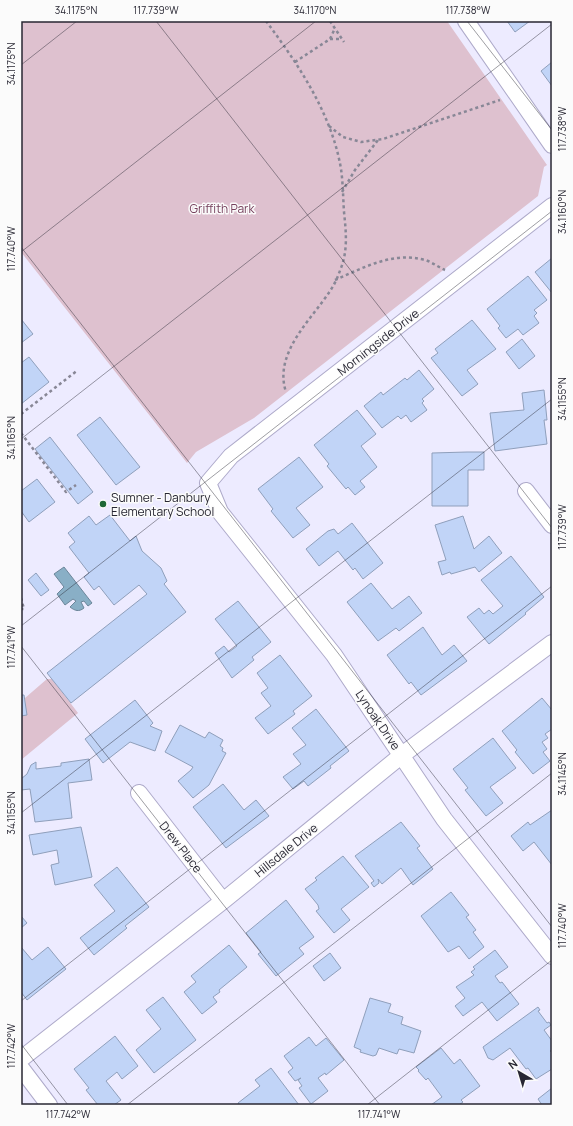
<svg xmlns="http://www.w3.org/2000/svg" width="573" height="1126" font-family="Manrope,sans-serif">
  <rect width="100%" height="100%" fill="#edebff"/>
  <path fill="#dec1cf" d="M21 21H447L547 165 544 167 538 196 254 418 196 452 187 463 21 252Z
    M47 679H52L78 713 21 760V716L26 715 25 698Z"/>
  <path fill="#89afc6" stroke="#6c869a" d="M64 567 92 603 88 606 84 601 81 602 84 608C79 612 75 611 70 607L76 601 73 599 65 605 57 594 64 587 54 574Z"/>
  <path fill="#c1d4f7" stroke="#8f9fbb" d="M507 21H530L515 32Z
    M552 62V86L541 71Z
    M552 258V293L535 272Z
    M528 276 547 300 534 310 537 313 534 316 539 323 523 335 518 329 506 338 498 328 500 326 487 309Z
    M21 319 33 334 21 343Z
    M472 320 496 349 467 370 478 384 462 396 431 358 438 353 435 349Z
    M522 339 535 356 519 369 506 352Z
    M29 357 49 382 21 404V363Z
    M419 370 434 389 422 399 424 401 422 403 427 410 411 422 406 415 401 419 398 416 382 428 364 406 381 392 383 395 405 378 407 380Z
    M544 390 547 420H544L547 444 495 451 490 413 524 410 522 393Z
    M357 410 376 434 361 446 377 467 360 481 365 487 355 495 348 487 346 489 327 466 329 464 314 445Z
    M100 417 140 467 116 485 77 435Z
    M50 437 93 492 78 504 35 449Z
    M467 452H484V470H468V506H432V453Z
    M299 457 323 487 296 508 310 525 293 538 271 511 273 509 258 489Z
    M37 479 55 502 29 522 21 511V491Z
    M110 515 130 541 136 536 142 551 161 568 167 581 164 584 186 612 71 703 47 673 147 594 139 585 114 605 99 586 94 590 84 577 89 573 69 547 75 542 68 533 89 516 96 525Z
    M463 516 474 549 489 536 502 553 479 572 475 567 451 574 450 572 442 575 438 562 446 560 435 525Z
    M352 523 383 563 363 579 355 568 353 570 338 551 319 566 306 549 328 531 334 529 338 534Z
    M511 556 544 597 525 613 526 614 489 644 467 617 479 608 484 614 489 610 493 614 503 606 481 580Z
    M36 573 49 590 41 596 28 580Z
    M371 583 392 609 409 596 422 613 399 631 396 628 378 641 347 602Z
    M238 601 271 642 252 657 254 660 232 678 215 653 224 646 229 652 237 646 215 619Z
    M423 627 442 655 454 645 467 661 421 695 411 682 409 684 387 655Z
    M280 655 312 696 293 711 295 714 268 734 255 718 271 706 261 693 268 688 257 673Z
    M21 695H24L27 715 21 716Z
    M542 698 552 710V729L545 734 548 738 542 742 547 749 543 752 550 761 533 774 515 752 517 750 502 731Z
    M135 700 153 723 150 726 162 731 155 751 130 742 103 763 85 739Z
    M316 709 349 751 330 766 331 768 308 786 304 781 293 789 283 777 301 764 293 754 306 745 292 728Z
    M180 725 205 738 209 732 223 740 220 746 223 748 222 751 226 753 209 785 193 798 178 781 191 770 193 767 165 752Z
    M493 738 516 768 490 787 503 803 486 816 465 790 468 788 453 769Z
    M89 759 92 780 68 783 72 818 35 822 30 789 21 790V779L27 774 31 765 36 762V769L61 766V763Z
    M223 784 244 810 256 800 269 816 226 848 193 807Z
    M552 810V865L534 842 523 851 511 836 528 822 530 825Z
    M401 822 420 846 417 848 433 869 413 885 401 868 382 884 378 879 379 883 374 887 371 883 374 881 355 856Z
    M81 827 92 877 55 885 51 865 59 863 57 850 33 855 29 835Z
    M343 856 369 887 341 909 350 920 334 933 316 911 319 909 318 905 305 889 317 880 315 878Z
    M117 867 149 907 125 926 127 928 94 955 80 938 115 911 94 885Z
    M451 892 469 915 466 917 476 930 473 932 484 947 469 959 459 946 448 952 421 916Z
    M286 900 314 937 299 948 304 954 276 976 258 954 261 952 246 933Z
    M21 916 27 923 21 928Z
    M229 945 247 967 219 990 220 992 213 997 217 1002 202 1014 184 992 196 982 191 976Z
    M21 947 32 960 48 947 66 969 27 1000 21 992Z
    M495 950 508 967 495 976 500 983 502 982 519 1004 497 1021 482 1002 463 1016 455 1006 465 998 456 987 474 975 471 972 475 969 473 967Z
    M330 953 341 968 324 981 313 966Z
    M163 997 196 1040 154 1073 136 1050 161 1029 146 1010Z
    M370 998 391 1004 388 1012 403 1017 401 1024 421 1031 414 1053 399 1049 397 1054 379 1048 376 1055 373 1056 360 1052 361 1050 354 1047Z
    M538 1007 540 1010 538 1011 547 1023 549 1022 551 1025 544 1030 552 1041V1049L550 1051 552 1053V1069L536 1079 528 1068 526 1069 510 1048 493 1060 488 1058 483 1047Z
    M115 1036 138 1066 122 1079 117 1072 106 1081 121 1100 114 1105H98L86 1090 89 1088 74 1069Z
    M309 1037 316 1046 326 1038 344 1060 326 1075 325 1073 318 1078 328 1091 311 1104 299 1088 302 1086 298 1080 301 1078 295 1081 288 1072 293 1068 284 1056Z
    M441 1048 454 1064 460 1059 480 1086 461 1100 463 1102 459 1105H431L442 1097 428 1078 426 1080 418 1071 419 1070 416 1067Z
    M271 1068 299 1105H239L238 1103 260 1086 255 1080Z
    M552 1088V1105H542L538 1099Z"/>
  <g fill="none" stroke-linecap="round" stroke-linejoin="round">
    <g stroke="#aeaaca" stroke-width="18">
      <path id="minor" d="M466 21 552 145
        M552 206 231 456 208 483 220 512 334 655 444 819 552 956
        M526 491 552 525
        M139 793 223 901
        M21 1059 223 901 402 755 552 643
        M21 1068 49 1105"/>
    </g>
    <path stroke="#888796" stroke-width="2.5" stroke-dasharray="3 3" stroke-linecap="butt" d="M266 21C298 64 332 114 341 169 343 183 343 197 344 212 346 231 348 250 341 268 338 276 335 284 330 291 312 319 273 353 286 392
      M330 21 344 42
      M330 39H342
      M295 62 330 39 335 28
      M329 126 343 137 361 142 383 139 500 100
      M342 192 355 170 378 140
      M335 280C363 268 393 251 425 260 432 262 438 267 445 270
      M21 414 78 370
      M21 433 66 492 76 485
      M21 598 24 609H21"/>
    <use href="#minor" stroke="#fff" stroke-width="16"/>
  </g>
  <path fill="none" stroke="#282733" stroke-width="1" stroke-opacity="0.45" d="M156 21 552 528M467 21 552 130M21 65 77 21M21 247 552 927M21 252 316 21M21 439 552 24M21 626 552 211M21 646 380 1105M21 813 552 399M21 1001 552 586M21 1044 68 1105M127 1105 552 773M367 1105 552 960"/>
  <circle fill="#1d6735" stroke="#fbfbfb" stroke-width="1.5" cx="103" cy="504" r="4"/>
  <g text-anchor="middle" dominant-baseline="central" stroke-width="3" stroke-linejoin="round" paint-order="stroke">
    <g font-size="12" fill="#76405d" stroke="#fbfbfb">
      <text x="222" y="208">Griffith Park</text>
    </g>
    <g font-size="12" fill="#282733" stroke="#fbfbfb">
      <text transform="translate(378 342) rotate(-38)">Morningside Drive</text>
      <text transform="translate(378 720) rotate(56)">Lynoak Drive</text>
      <text transform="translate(181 847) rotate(52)">Drew Place</text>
      <text transform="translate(286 850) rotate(-39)">Hillsdale Drive</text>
    </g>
    <g font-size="12" fill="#282733" stroke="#fbfbfb" text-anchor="start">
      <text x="111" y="497">Sumner - Danbury<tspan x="111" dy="14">Elementary School</tspan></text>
    </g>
  </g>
  <rect width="573" height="1126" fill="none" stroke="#fbfbfb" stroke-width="44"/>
  <g transform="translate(519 1072) rotate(322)" stroke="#fbfbfb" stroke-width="3" paint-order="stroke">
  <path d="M0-3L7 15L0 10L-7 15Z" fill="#282733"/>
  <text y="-6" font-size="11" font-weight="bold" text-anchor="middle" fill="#282733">N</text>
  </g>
  <rect x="22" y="22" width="529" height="1082" fill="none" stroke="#282733" stroke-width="1.5"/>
  <g font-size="10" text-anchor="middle" fill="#282733">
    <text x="76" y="14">34.1175°N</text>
    <text x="156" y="14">117.739°W</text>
    <text x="315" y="14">34.1170°N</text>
    <text x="468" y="14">117.738°W</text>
    <text transform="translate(11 64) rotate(-90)" y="4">34.1175°N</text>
    <text transform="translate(562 129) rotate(-90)" y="4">117.738°W</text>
    <text transform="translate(562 212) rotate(-90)" y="4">34.1160°N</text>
    <text transform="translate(11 249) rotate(-90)" y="4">117.740°W</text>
    <text transform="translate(562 399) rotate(-90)" y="4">34.1155°N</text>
    <text transform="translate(11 438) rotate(-90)" y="4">34.1165°N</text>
    <text transform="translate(562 527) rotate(-90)" y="4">117.739°W</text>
    <text transform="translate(11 647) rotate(-90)" y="4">117.741°W</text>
    <text transform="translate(562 774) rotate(-90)" y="4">34.1145°N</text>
    <text transform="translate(11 813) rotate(-90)" y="4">34.1155°N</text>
    <text transform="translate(562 926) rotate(-90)" y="4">117.740°W</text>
    <text transform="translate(11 1046) rotate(-90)" y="4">117.742°W</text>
    <text x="68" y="1118">117.742°W</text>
    <text x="379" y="1118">117.741°W</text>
  </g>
</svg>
